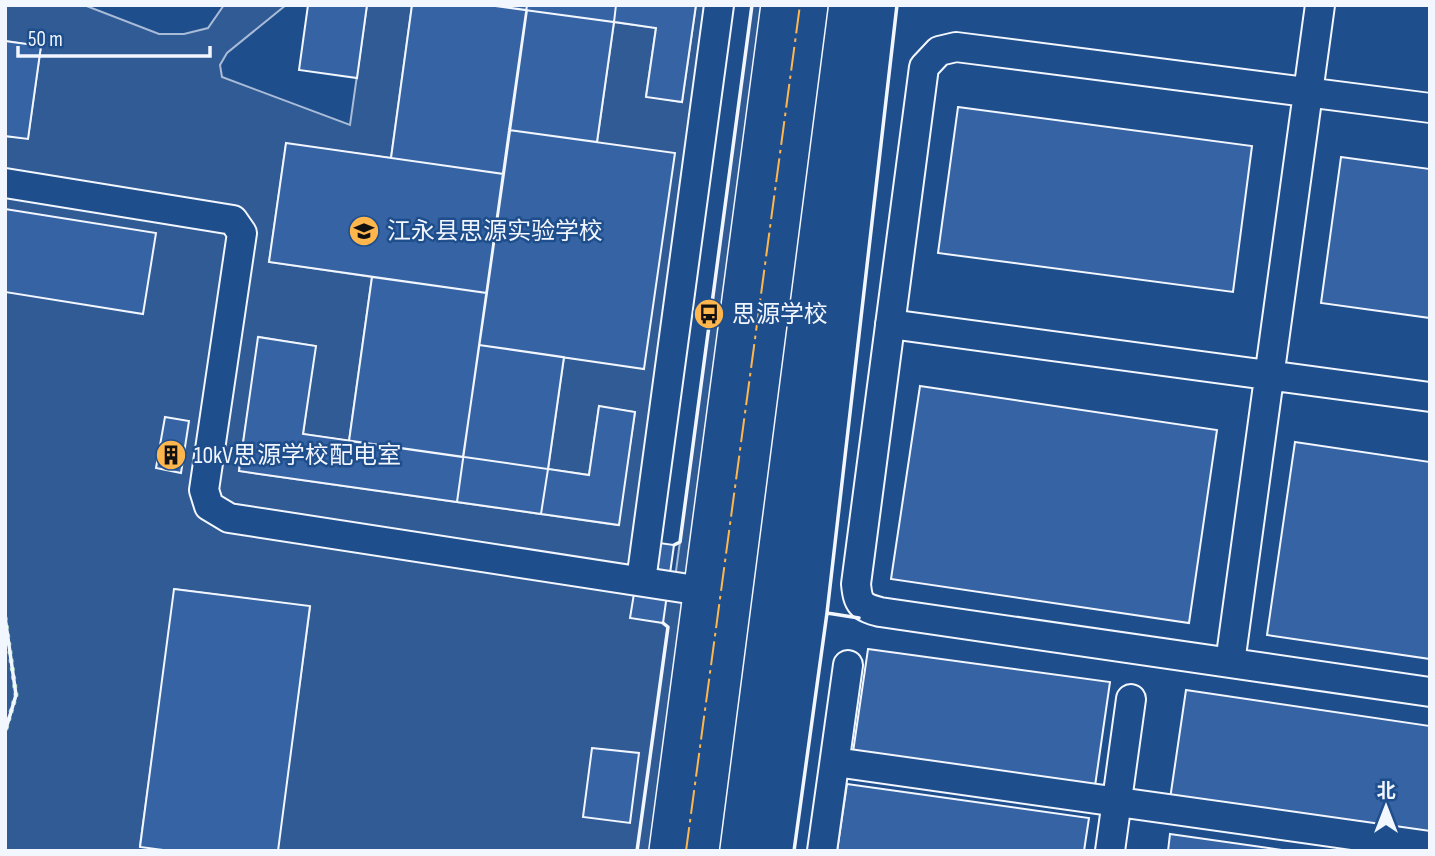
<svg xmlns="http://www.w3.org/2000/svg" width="1435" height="856" font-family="'Sofia Sans Condensed','Noto Sans SC',sans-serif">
  <rect width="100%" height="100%" fill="#1f4e8c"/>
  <path fill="#305b95" stroke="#a8bbd7" stroke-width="2" d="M5 5H84L159 34H184L208 28 224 5H286L227 53 220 65 222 77 350 125 367 5H412L391 158 286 144 269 262 372 277 349 441 303 434 315 346 259 337 239 471 618 525 635 412 599 407 589 475 548 469 564 357 643 368 597 142 614 22 656 28 646 96 682 102 696 5H719L641 581 674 586 752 5H780L668 851H277L310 607 175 589 140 846 171 851H5V136L28 138 41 46 5 41Z"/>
  <path fill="#3563a3" stroke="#f2f6ff" stroke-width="2" d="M308 5H367L357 78 299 70Z
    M412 5H488L527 10 504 174 391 158Z
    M488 5H616L614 22Z
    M527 5H696L682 102 646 97 656 28 614 22 597 142 509 130Z
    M5 41 41 46 28 139 5 136Z
    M958 107 1252 146 1233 292 938 253Z
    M509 130 675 153 644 369 479 345Z
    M286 143 504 174 487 293 269 262Z
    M1341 157 1430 169V318L1321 303Z
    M5 209 156 233 143 314 5 292Z
    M372 277 487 293 463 457 349 441Z
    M258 337 316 346 303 434 548 469 541 514 239 471Z
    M479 345 564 357 548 469 589 475 599 406 635 412 619 525 457 502Z
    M920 386 1217 430 1189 623 891 579Z
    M165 417 189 421 181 473 156 468Z
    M1295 442 1430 462V659L1267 635Z
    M652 542 674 545 663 623 630 618 639 563Z
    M174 589 310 606 278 851H171L140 847Z
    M868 649 1110 682 1095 786 853 752Z
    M1186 690 1430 726V837L1170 799Z
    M592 748 639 753 630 823 583 817Z
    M847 784 1089 818 1084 851H837Z
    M1170 834 1289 851H1168Z"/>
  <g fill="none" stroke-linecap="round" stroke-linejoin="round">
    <g stroke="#f2f6ff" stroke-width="32">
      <path id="minor" d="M1430 108 956 47 939 51 924 67 856 584C858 604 861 607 880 612L1430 692
        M5 183 233 220 242 233 204 490 209 506 229 518 702 591
        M890 324 1430 397
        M641 581 719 5
        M1230 663 1320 5
        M835 762 1430 846
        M822 851 848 665
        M1110 851 1131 699"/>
    </g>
    <g stroke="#f2f6ff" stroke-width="40">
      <path id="major" d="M668 851 780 5
        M700 851 809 5"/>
    </g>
    <use href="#minor" stroke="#1f4e8c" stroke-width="28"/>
    <use href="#major" stroke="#1f4e8c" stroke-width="37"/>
    <path stroke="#97c8a6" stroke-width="5" stroke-dasharray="3.5 5" stroke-linecap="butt" d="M5 617 16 695 5 732"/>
    <path stroke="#f2f6ff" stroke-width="3.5" d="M674 545 680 542 752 5
      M827 613 897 5
      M5 617 16 695 5 732
      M637 851 668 627 663 623
      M794 851 827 613 859 618"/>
    <path stroke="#ffb74d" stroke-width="2" stroke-dasharray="24 5 3.5 5" stroke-linecap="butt" d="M686 851 800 5"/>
  </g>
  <defs>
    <g id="school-disc" transform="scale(1.575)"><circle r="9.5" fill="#ffb74d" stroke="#1f4e8c"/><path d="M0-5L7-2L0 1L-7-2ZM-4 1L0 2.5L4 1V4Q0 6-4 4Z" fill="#111"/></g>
    <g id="bus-disc" transform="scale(1.575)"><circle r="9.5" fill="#ffb74d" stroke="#1f4e8c"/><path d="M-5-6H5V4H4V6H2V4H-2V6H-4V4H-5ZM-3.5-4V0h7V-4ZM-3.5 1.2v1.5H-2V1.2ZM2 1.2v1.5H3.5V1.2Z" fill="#111"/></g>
    <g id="building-disc" transform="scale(1.575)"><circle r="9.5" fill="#ffb74d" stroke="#1f4e8c"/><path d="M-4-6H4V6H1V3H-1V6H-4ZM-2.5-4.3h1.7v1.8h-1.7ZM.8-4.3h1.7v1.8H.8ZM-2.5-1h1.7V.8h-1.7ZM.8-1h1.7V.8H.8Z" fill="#111"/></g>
  </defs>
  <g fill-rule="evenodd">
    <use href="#school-disc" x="364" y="231"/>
    <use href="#bus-disc" x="709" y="314"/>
    <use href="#building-disc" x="171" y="455"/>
  </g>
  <g text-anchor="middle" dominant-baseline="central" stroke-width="5" stroke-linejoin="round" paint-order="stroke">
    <g font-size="24" fill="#f2f6ff" stroke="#1f4e8c" text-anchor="start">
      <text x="387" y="231">江永县思源实验学校</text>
      <text x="732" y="314">思源学校</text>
      <text x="194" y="455">10kV思源学校配电室</text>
    </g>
  </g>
  <rect width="1435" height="856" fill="none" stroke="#f2f6ff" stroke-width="14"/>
  <g transform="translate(1386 807)" stroke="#1f4e8c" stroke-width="5" paint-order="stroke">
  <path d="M0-5L12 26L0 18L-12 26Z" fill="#f2f6ff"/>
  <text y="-10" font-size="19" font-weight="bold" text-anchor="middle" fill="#f2f6ff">北</text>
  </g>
  <path d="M18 46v10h192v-10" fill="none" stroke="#f2f6ff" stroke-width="3.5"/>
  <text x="28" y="46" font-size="21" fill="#f2f6ff" stroke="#1f4e8c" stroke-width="5" paint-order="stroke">50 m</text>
</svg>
